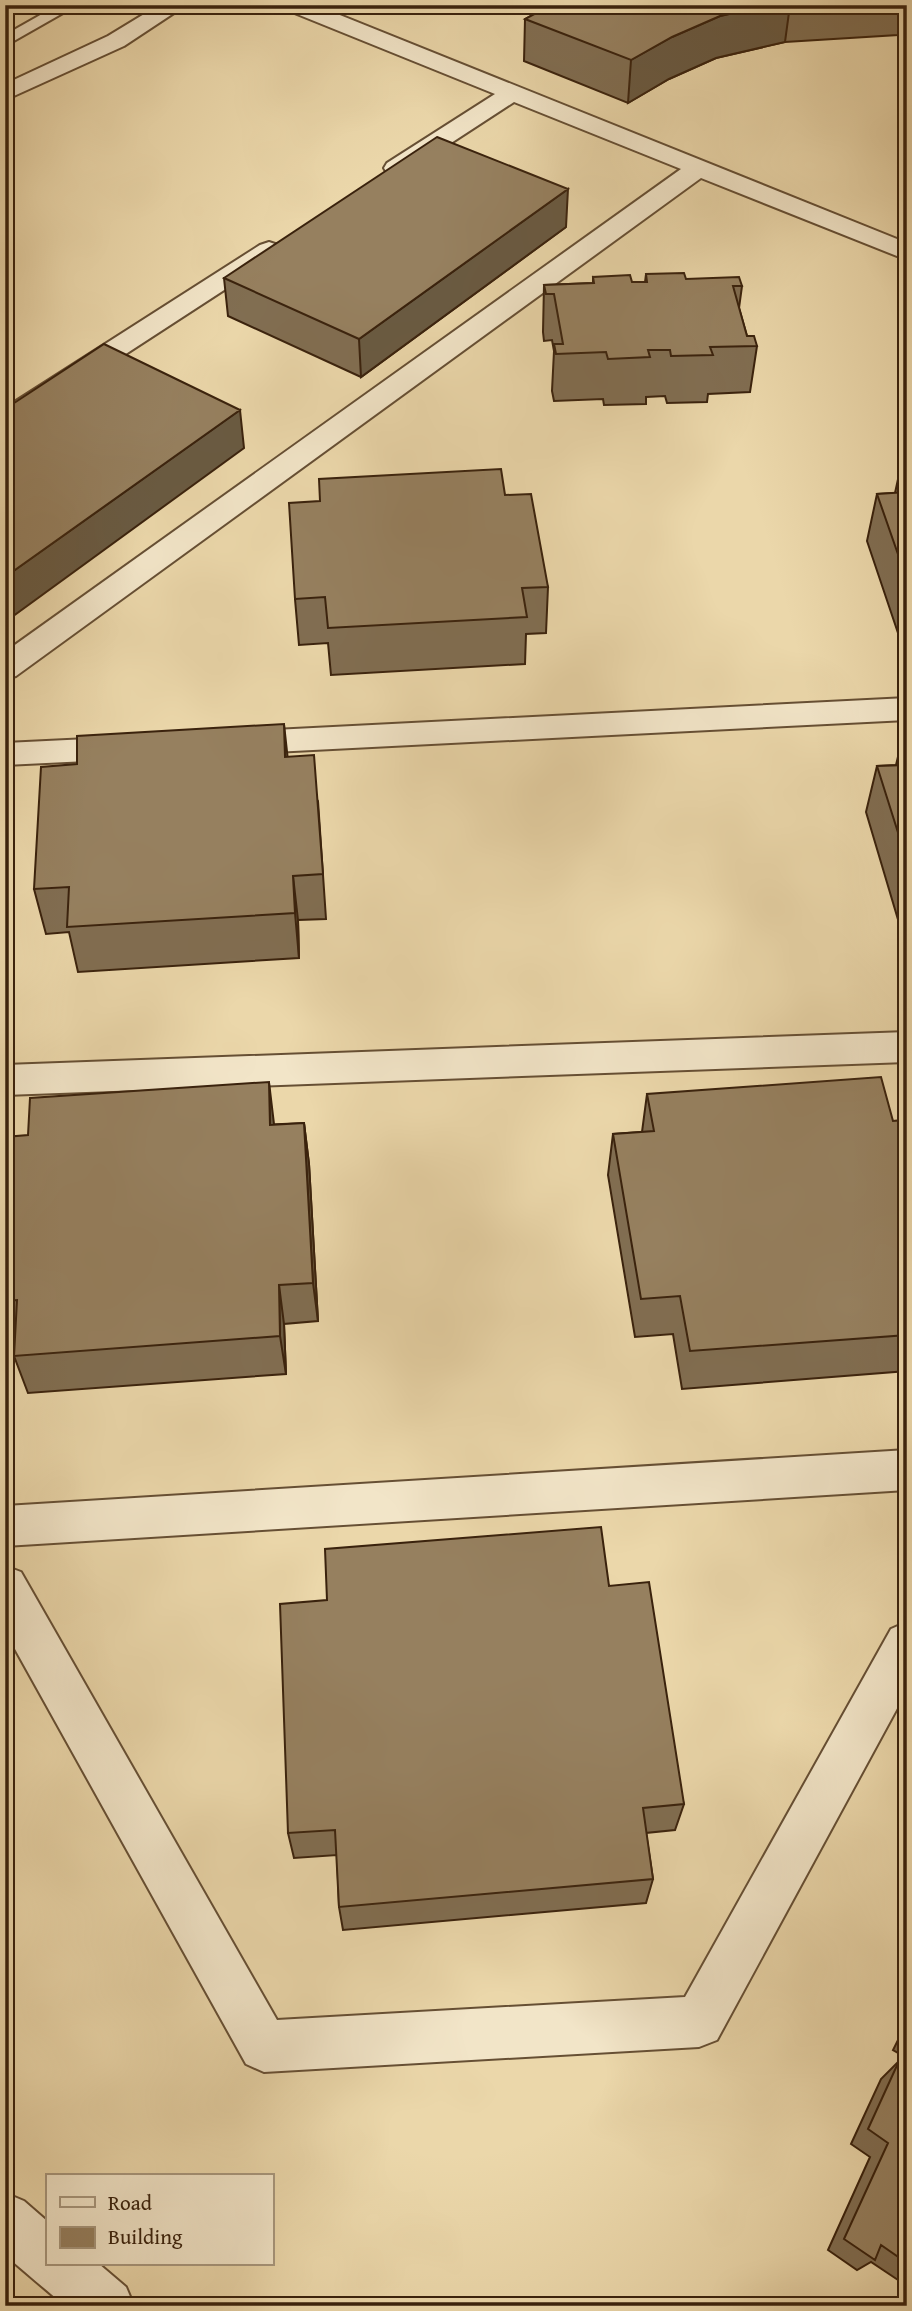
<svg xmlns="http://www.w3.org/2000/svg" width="912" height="2311" font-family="'Gentium Book Plus',serif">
  <rect width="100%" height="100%" fill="#ebd7aa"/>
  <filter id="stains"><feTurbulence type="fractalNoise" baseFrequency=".00286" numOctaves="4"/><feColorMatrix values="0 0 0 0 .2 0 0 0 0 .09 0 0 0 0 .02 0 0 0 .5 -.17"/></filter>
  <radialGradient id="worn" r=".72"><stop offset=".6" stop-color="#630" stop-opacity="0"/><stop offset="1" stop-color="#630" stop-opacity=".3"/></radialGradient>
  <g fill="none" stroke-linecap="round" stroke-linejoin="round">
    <g stroke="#664f34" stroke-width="4">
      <path id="lane" d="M58 5H77L5 46V35Z"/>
    </g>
    <g stroke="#664f34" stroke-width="4">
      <path id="street" d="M159 5H186L124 46 5 100V84L108 36Z
        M284 5H315L907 243V260L701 178 16 676 5 679V652L681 169 514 102 405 173 396 175 387 173 384 168 387 163 495 94 287 10Z
        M269 242 278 245 282 250 278 255 15 426 5 428V408L260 245Z
        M907 698V720L234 754 222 751 218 743 222 735 234 732Z
        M129 737 141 740 145 748 141 756 129 759 5 765V743Z
        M907 1032V1062L5 1095V1065Z
        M907 1450V1490L5 1546V1506Z
        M5 1566 21 1572 277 2020 685 1997 891 1629 907 1622V1690L717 2040 699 2047 264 2072 246 2064 5 1631Z
        M5 2193 24 2201 47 2221V2264H99L126 2287 134 2306H65C44 2288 26 2273 5 2255Z"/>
    </g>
    <use href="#lane" fill="#f2e5c8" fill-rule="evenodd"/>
    <use href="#street" fill="#f2e5c8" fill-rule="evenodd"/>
  </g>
  <path fill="#816e52" stroke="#3a220d" stroke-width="2" d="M551 5H904L898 35 785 42 716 58 669 79 628 103 524 61 525 19Z
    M566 227 361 377 228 316 224 278Z
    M646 274 742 286 739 308 747 336 757 346 750 392 708 394 707 402 667 403 665 396 646 397V404L604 405 603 399 554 401 552 391 554 351 552 340 544 341 543 332 544 285 593 283V277L632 282H645Z
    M900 470H907V635L899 636 867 541 877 494 895 493Z
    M505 495 548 587 546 633 526 634 525 664 331 675 328 643 299 645 295 599Z
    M903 736H907V933H902L866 812 877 766 896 765Z
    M287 757 318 801 326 919 298 920 299 958 78 972 69 932 46 934 34 889Z
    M647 1094 893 1121 907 1120V1371L682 1389 673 1334 635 1337 608 1175 613 1134 642 1132Z
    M304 1123 309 1164 318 1321 284 1324 286 1374 28 1393 14 1356 15 1340 5 1341V1137Z
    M609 1586 684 1804 675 1830 646 1833 653 1879 646 1903 343 1930 339 1907 337 1855 294 1858 288 1833Z
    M907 2022V2058L893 2050Z
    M899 2061 907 2066V2286L871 2262 857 2270 828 2250 870 2157 851 2144 881 2079Z"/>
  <path fill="#695a42" stroke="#3a220d" stroke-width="2" d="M769 5H790L785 42 716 58 669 79 628 103 631 60 672 37 720 16Z
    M568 189 566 227 361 377 359 339Z
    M240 410 244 448 5 622V577Z
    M284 724 289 770 285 757Z
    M293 876 298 920 299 958 295 913Z
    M269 1082 274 1124 276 1166 270 1125Z
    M304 1123 309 1164 318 1321 313 1283Z
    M279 1285 284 1324 286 1374 280 1336Z"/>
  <path fill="#96805f" stroke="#3a220d" stroke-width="2" d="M551 5H769L720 16 672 37 631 60 525 19Z
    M437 137 568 189 359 339 224 278Z
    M684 273 686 279 739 277 742 286H733L747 336H754L757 346 710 347 713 355 671 356 670 350H648L650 357 608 359 606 352 556 354 554 344H563L554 294H546L544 285 594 283 593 277 630 275 632 282H647L646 274Z
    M104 344 240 410 5 577V409Z
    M501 469 505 495 531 494 548 587 522 588 527 617 328 628 325 597 295 599 289 503 320 501 319 479Z
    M900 470H907V488Z
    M907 492V580L877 494Z
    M284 724 285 757 314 755 323 874 293 876 295 913 67 927 69 887 34 889 41 767 77 764V736Z
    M903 736H907V746Z
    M907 765V861L877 766Z
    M881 1077 893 1121 907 1120V1335L690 1351 680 1296 641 1299 613 1134 654 1131 647 1094Z
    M269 1082 270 1125 304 1123 313 1283 279 1285 280 1336 14 1356 17 1300 5 1301V1137L28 1135 30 1098Z
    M601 1527 609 1586 649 1582 684 1804 643 1808 653 1879 339 1907 335 1830 288 1833 280 1604 327 1600 325 1549Z
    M899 2061 907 2066V2263L881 2245 875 2260 844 2239 888 2143 868 2129Z"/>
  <rect width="912" height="2311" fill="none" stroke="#ebd7aa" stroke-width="28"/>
  <rect x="7" y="7" width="898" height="2297" fill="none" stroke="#3a220d" stroke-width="3.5"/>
  <rect x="14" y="14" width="884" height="2283" fill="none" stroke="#3a220d" stroke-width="2"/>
  <rect x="46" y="2174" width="228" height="91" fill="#f2e5c8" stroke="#a8977d" stroke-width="2"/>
  <rect x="60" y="2197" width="35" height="10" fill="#f2e5c8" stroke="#a8977d" stroke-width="2"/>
  <text x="108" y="2210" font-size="21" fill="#3a220d">Road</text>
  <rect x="60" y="2227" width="35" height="21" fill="#96805f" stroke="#a8977d" stroke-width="2"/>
  <text x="108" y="2244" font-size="21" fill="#3a220d">Building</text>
  <rect width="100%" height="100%" filter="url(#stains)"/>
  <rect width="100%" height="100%" fill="url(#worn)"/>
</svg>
